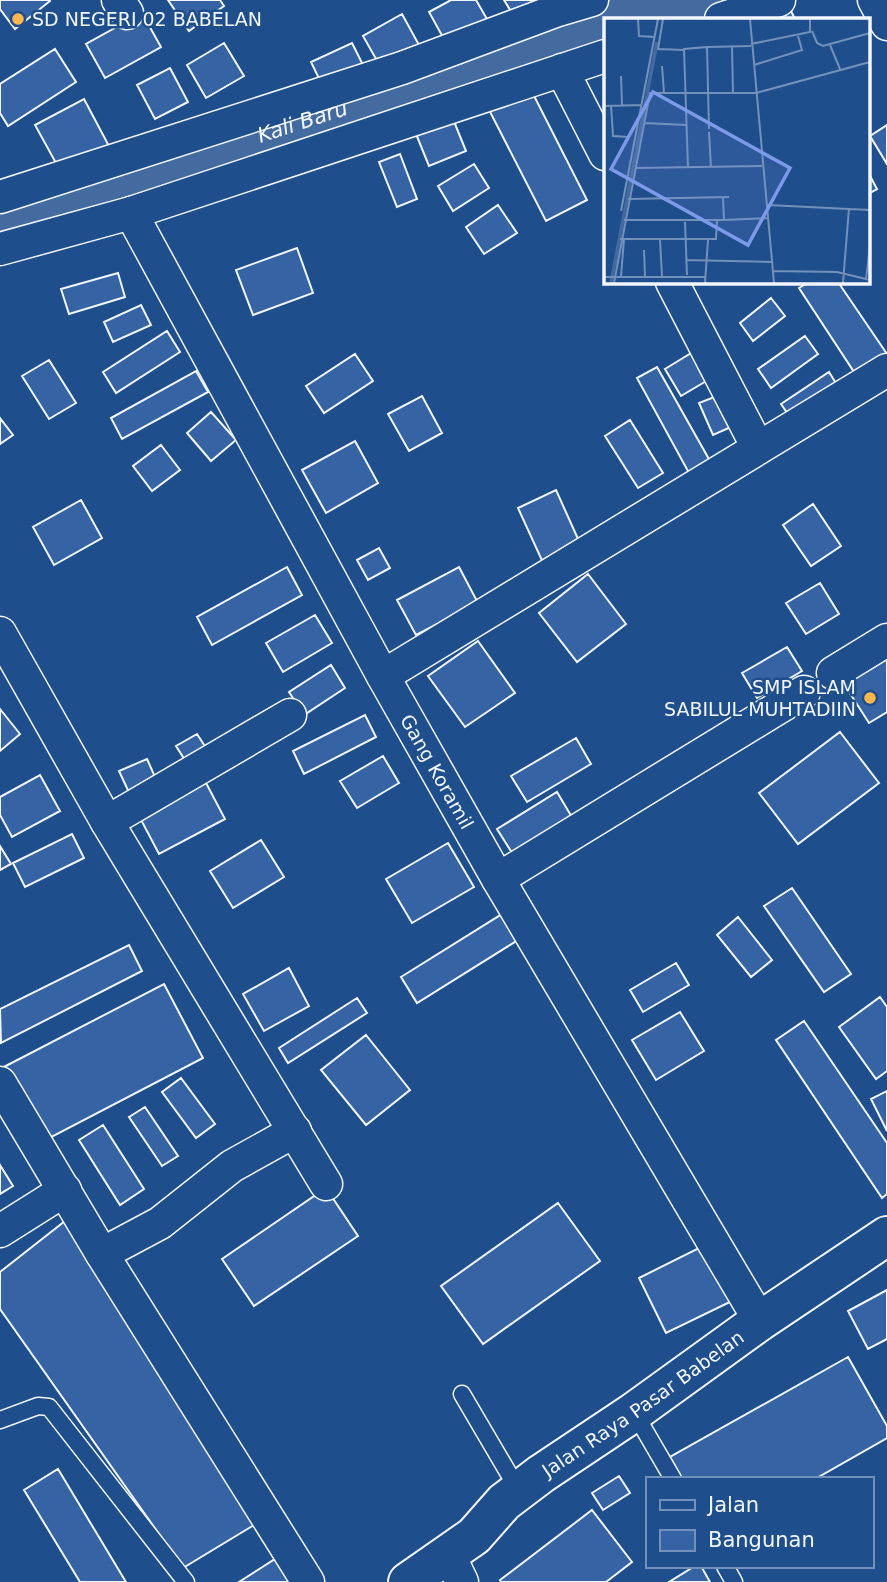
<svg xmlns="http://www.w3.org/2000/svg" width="887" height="1582" font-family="'DejaVu Sans',sans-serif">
  <rect width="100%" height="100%" fill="#1f4e8c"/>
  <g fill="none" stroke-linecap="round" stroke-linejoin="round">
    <g stroke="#446ba0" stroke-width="65">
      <path d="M629 19 691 0"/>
      <path id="s1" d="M0 220 456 72 605 26"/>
    </g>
  </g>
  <path fill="#3563a3" stroke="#f2f6ff" stroke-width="2" d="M0 0H49L50 1 15 29 0 9Z
    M168 0H220L224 6 189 31Z
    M451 0H476L487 19 445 41 429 12Z
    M504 0H535L512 13Z
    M790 9 795 19H769Z
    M142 13 161 47 105 78 86 44Z
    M402 14 419 45 380 66 363 36Z
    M224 43 244 76 206 98 187 65Z
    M352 43 366 71 325 91 311 62Z
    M55 49 76 82 8 126 0 113V84Z
    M170 68 188 102 155 119 137 85Z
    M528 84 587 200 546 221 486 104Z
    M84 99 110 148 62 174 35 125Z
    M453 119 466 151 429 166 416 134Z
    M887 125V164L870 136Z
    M400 154 417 199 397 207 379 162Z
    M474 164 489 188 453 211 438 186Z
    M868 172 877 189 868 194Z
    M498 205 517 233 484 254 466 227Z
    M297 248 313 293 253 315 236 270Z
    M118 273 125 297 69 314 61 289Z
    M809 282H838L887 354V358L858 378 799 288Z
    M771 298 785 316 753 341 740 323Z
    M141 305 151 325 113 342 104 322Z
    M167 331 180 352 116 393 103 372Z
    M805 336 818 354 771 388 758 369Z
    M696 350 713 377 681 396 665 369Z
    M355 354 373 381 324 413 306 386Z
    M49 360 76 403 49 419 22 376Z
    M657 367 710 461 689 473 637 378Z
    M196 371 208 392 122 439 111 418Z
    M829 372 837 385 790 417 781 404Z
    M727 392 740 423 713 435 699 403Z
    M422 396 442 433 409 451 388 414Z
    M211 412 236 440 211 461 187 433Z
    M0 418 13 435 0 444Z
    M630 420 663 473 638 488 605 436Z
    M355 441 378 483 326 513 302 470Z
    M161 445 180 470 152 491 133 466Z
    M556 490 583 550 545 567 518 508Z
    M81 500 102 538 54 565 33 527Z
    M813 504 841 546 811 566 783 525Z
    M379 548 390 568 368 580 357 560Z
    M287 567 302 595 212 645 197 617Z
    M459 567 478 603 416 635 397 600Z
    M588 574 626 624 577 662 539 613Z
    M820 583 839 614 806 634 786 603Z
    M315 615 332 643 283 672 266 643Z
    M478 641 515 693 465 727 428 676Z
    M787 647 802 671 757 698 742 673Z
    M887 657V712L869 723 844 684Z
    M331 665 345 688 304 715 289 692Z
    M0 709 20 734 0 751Z
    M365 715 376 737 304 774 293 751Z
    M840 732 879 783 798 844 759 793Z
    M197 734 210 754 190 768 176 746Z
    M576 738 591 764 527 802 511 776Z
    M383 756 399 783 357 808 340 781Z
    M147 759 160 788 132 799 119 771Z
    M40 775 60 811 12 837 0 815V797Z
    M205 781 225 819 159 854 139 816Z
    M557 792 573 819 514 856 497 829Z
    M72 834 84 858 25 887 13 863Z
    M261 840 284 877 233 908 210 871Z
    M448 843 474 887 412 923 386 879Z
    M0 846 11 864 0 870Z
    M792 888 851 974 824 992 764 906Z
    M510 909 526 935 417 1003 401 977Z
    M738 917 772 960 751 977 717 935Z
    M129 945 142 971 1 1043 0 1009Z
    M676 963 689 985 643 1012 630 990Z
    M289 968 309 1006 264 1031 243 994Z
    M164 984 203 1058 38 1144 0 1069Z
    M880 997 887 1007V1071L876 1079 839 1027Z
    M357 998 367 1013 288 1063 279 1048Z
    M680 1012 704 1051 656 1080 632 1040Z
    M804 1021 887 1143V1194L882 1198 776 1040Z
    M366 1035 410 1090 366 1125 321 1070Z
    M181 1078 215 1124 196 1138 162 1092Z
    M887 1091V1131L871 1099Z
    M145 1107 178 1156 162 1166 129 1117Z
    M103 1125 144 1189 120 1205 79 1140Z
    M0 1165 13 1186 0 1194Z
    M326 1188 358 1236 254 1306 222 1259Z
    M558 1203 600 1261 483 1344 441 1286Z
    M65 1221 254 1525 183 1568 0 1309V1272Z
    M707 1244 734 1300 666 1333 639 1278Z
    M887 1290V1339L868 1349 848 1311Z
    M848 1357 887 1426V1438L815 1479H682L670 1457Z
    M58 1469 126 1582H80L24 1490Z
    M619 1476 630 1493 603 1510 592 1493Z
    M592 1510 632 1562 606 1582H501L500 1580Z
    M286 1552 305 1582H239Z
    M695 1566H701L710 1582H669Z"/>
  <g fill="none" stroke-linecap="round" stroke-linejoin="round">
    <g stroke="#f2f6ff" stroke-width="19">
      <path id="lane" d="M462 1394 519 1491
        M634 1412 673 1479
        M0 1420 38 1406 49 1407 186 1582
        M725 1566 734 1582"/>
    </g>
    <g stroke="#f2f6ff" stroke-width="35">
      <g id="street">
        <path d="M118 0 127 13"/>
        <path d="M874 0 887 24"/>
        <path d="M721 19 779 0"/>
        <path d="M562 70 605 154"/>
        <path d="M0 197 402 68 555 11 592 0"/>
        <path id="s2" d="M131 213 383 676 498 879 760 1321"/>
        <path d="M0 249 131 213 605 56"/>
        <path d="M672 282 758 448"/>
        <path d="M0 633 107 822 326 1184"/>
        <path d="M833 673 887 640"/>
        <path d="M383 676 887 370"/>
        <path d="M107 822 290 715"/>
        <path d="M498 879 804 692"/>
        <path d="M0 1083 102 1254 160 1223 232 1166 295 1131"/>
        <path d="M0 1231 65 1190"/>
        <path d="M102 1254 308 1582"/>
        <path d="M448 1553 462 1582"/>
      </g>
    </g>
    <g stroke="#f2f6ff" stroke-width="42">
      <g id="primary">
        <path id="s3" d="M408 1582 474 1536 504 1502 541 1474 634 1412 760 1321 887 1236"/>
      </g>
    </g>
    <use href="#lane" stroke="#1f4e8c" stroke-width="16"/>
    <use href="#street" stroke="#1f4e8c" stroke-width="32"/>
    <use href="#primary" stroke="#1f4e8c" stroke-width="38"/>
  </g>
  <g fill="#ffb74d" stroke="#1f4e8c" stroke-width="2.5">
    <circle cx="18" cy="19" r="7"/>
    <circle cx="870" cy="698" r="7"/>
  </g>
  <g text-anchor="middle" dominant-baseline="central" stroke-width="5" stroke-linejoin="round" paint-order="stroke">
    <g font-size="19" fill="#f2f6ff" stroke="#1f4e8c" text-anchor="start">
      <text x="32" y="19">SD NEGERI 02 BABELAN</text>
      <text x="856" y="687" text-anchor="end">SMP ISLAM<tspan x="856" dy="22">SABILUL MUHTADIIN</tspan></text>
    </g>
    <g font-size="19" fill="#f2f6ff" stroke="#1f4e8c">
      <text stroke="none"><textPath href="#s2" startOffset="637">Gang Koramil</textPath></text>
      <text stroke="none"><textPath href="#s3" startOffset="296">Jalan Raya Pasar Babelan</textPath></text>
    </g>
    <g font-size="21" font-style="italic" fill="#f2f6ff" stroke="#1f4e8c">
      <text stroke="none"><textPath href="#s1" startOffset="318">Kali Baru</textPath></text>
    </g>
  </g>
  <g transform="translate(604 18)">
    <rect width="266" height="266" fill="#1f4e8c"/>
    <path fill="none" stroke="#446ba0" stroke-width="3.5" d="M7 265 53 24"/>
    <path fill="none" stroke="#7391ba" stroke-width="2" d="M34 1 35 18 51 19M59 1 54 31 80 32M146 1 170 265M208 13 213 25 219 28 266 15M147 26 206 14V1M226 27 236 51M128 29 129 75M150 47 198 32 194 18M58 48 60 75M17 58 18 87M7 87 9 118 24 119M0 88 38 87M40 105 82 107M105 111 103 29 147 28M105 114 107 150M31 150 158 148M84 150 80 31 103 29M24 181 125 179M163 187 266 192M17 193 54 1M20 202H120L119 180M120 202 164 200M81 204 83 257M16 221H112L113 202M56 222 58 258M40 232 41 258M82 242 168 244M169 253 233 254 266 262M17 258 20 221M0 259H102M262 262 266 227M10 265 46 75H152L266 44M101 265 104 222M239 265 245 190"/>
    <path fill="#7d9aea" fill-opacity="0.15" stroke="#7d9aea" stroke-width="3.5" d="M49 74 186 150 144 227 7 151Z"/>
    <rect width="266" height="266" fill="none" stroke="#f2f6ff" stroke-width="3.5"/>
  </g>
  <rect x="646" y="1477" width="228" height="91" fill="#1f4e8c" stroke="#7391ba" stroke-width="2"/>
  <rect x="660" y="1500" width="35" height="10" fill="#1f4e8c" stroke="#7391ba" stroke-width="2"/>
  <text x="708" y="1512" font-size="21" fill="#f2f6ff">Jalan</text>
  <rect x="660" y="1530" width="35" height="21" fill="#3563a3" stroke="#7391ba" stroke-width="2"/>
  <text x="708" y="1547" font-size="21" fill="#f2f6ff">Bangunan</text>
</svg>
